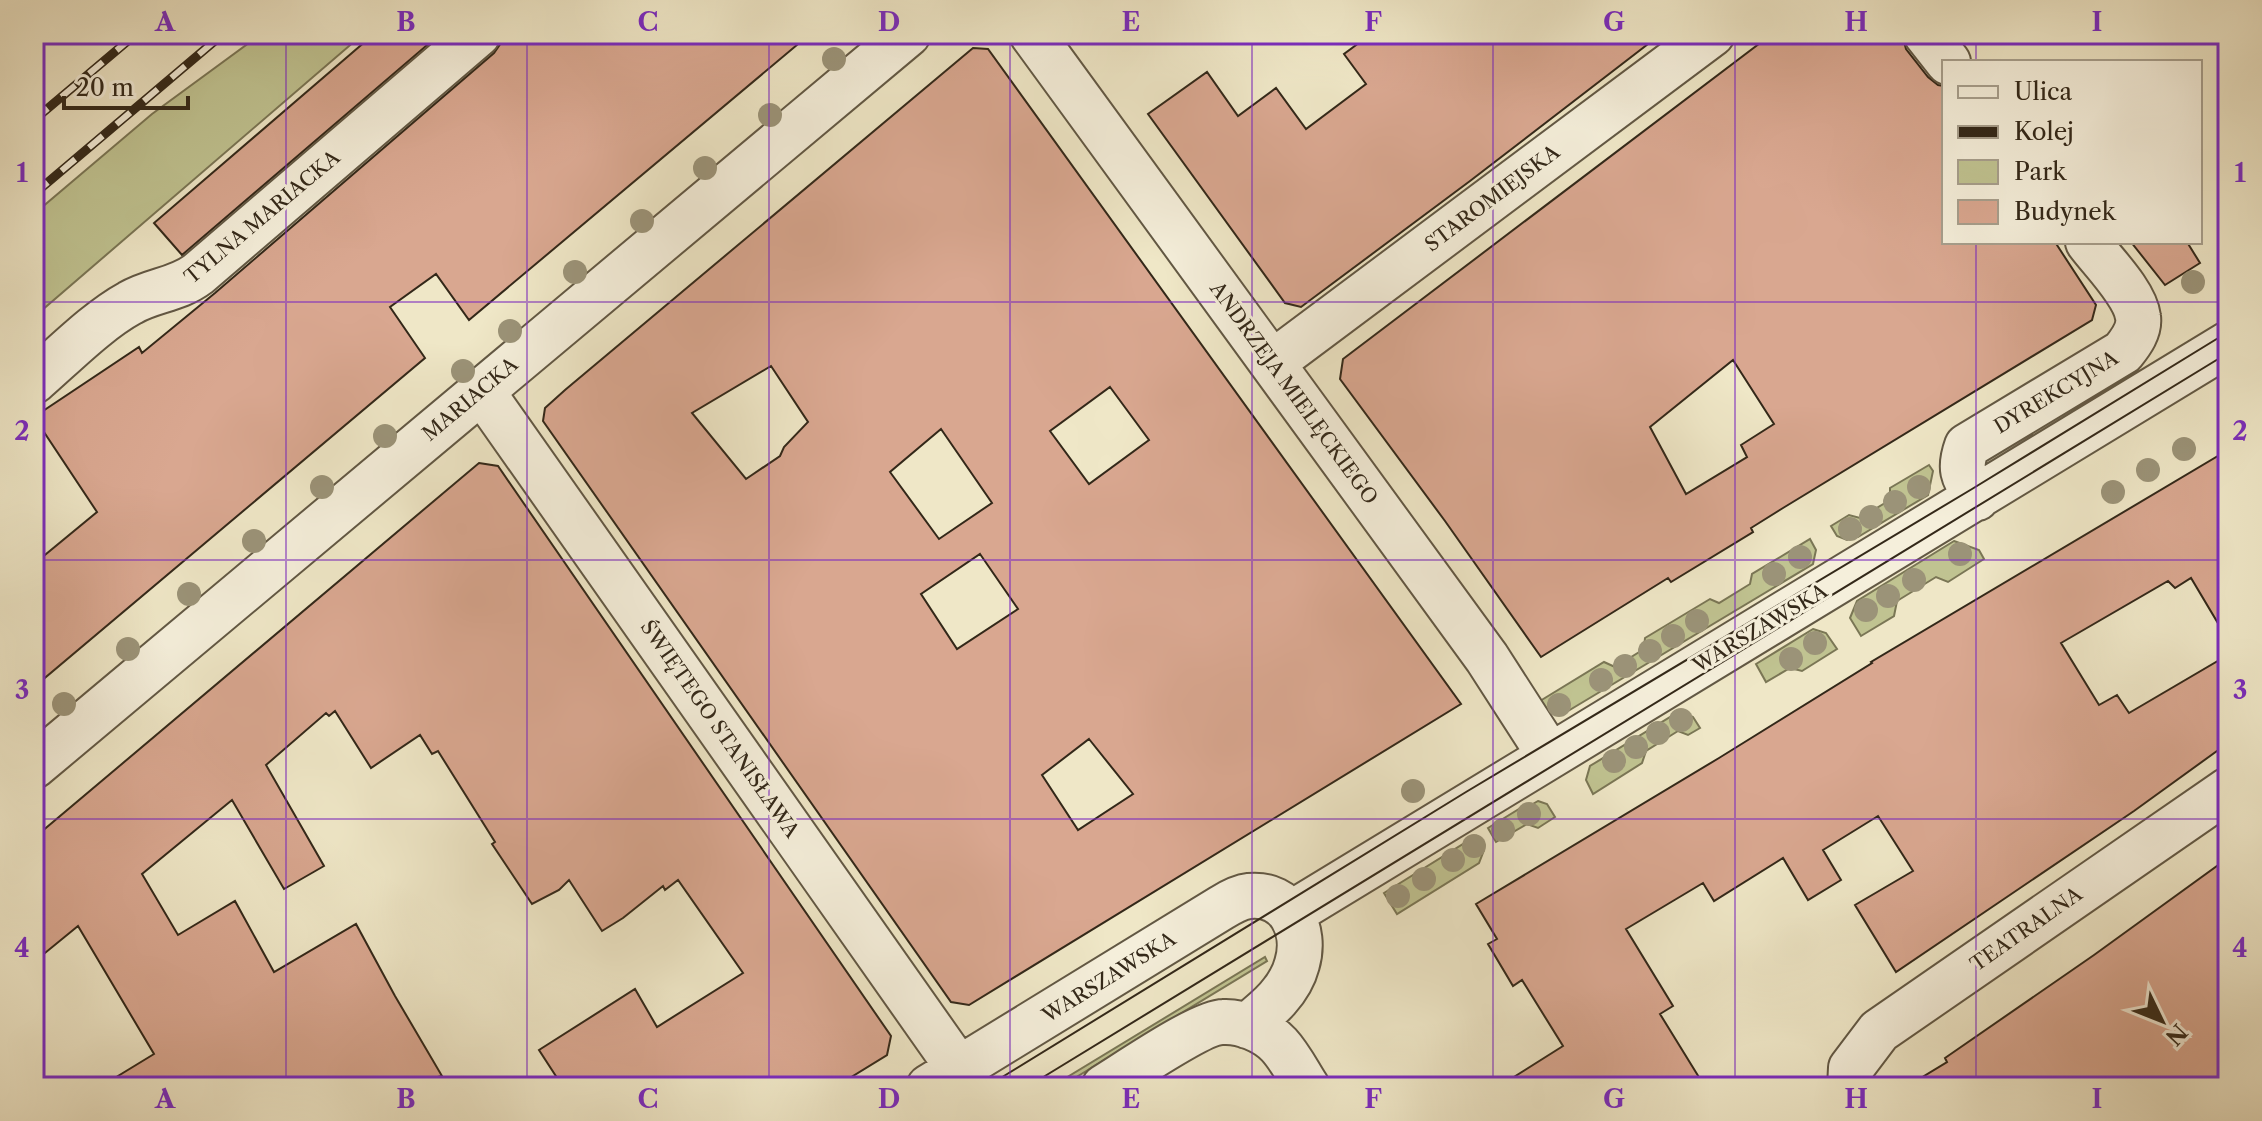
<svg xmlns="http://www.w3.org/2000/svg" width="2262" height="1121" font-family="'Libre Caslon Text',serif">
  <rect width="100%" height="100%" fill="#efe7c7"/>
  <filter id="stains"><feTurbulence type="fractalNoise" baseFrequency=".0025" numOctaves="4"/><feColorMatrix values="0 0 0 0 .2 0 0 0 0 .09 0 0 0 0 .02 0 0 0 .5 -.17"/></filter>
  <radialGradient id="worn" r=".72"><stop offset=".6" stop-color="#630" stop-opacity="0"/><stop offset="1" stop-color="#630" stop-opacity=".3"/></radialGradient>
  <path fill="#c0c391" stroke="#7a7655" stroke-width="2" d="M261 34H363L34 317V214L152 114Z
    M1929 465 1933 471 1928 495 1858 537 1854 536 1847 540 1837 536 1831 526 1849 515 1860 518 1890 500V488Z
    M1810 539 1816 550 1813 564 1568 711 1564 710 1557 714 1546 711 1540 701 1604 662 1615 667 1644 649 1645 638 1710 599 1719 603 1750 584 1752 574Z
    M1954 541 1979 550 1984 559 1948 582 1936 577 1897 601 1894 616 1861 636 1850 618 1857 601Z
    M1813 629 1826 633 1837 649 1802 671 1790 668 1766 682 1756 664Z
    M1680 711 1693 717 1700 728 1688 735 1678 731 1646 751 1642 763 1593 794 1586 780 1590 766Z
    M1538 801 1547 804 1555 817 1538 828 1527 824 1496 842 1488 828 1527 804 1531 805Z
    M1476 836 1484 850 1479 863 1397 914 1384 893Z
    M1265 957 1267 961 1060 1087H1051Z"/>
  <path fill="#d9a790" stroke="#332819" stroke-width="2" fill-rule="evenodd" d="M374 34H440L182 255 154 223Z
    M502 34H810L469 320 436 274 390 307 425 358 34 687V564L97 512 34 417 139 347 142 353 215 293 494 53 501 43Z
    M1371 34H1661L1470 181 1301 307 1285 303 1148 114 1207 72 1238 116 1276 88 1306 129 1366 84 1344 54Z
    M1772 34H1902L1906 49 1928 77 1938 85 1944 86V242H2055L2096 305 2092 320 1783 508 1751 528 1753 532 1671 582 1668 578 1541 657 1445 521 1340 379 1343 359ZM1733 360 1774 424 1741 445 1747 457 1686 494 1650 427Z
    M973 48 988 49 1461 704 969 1005 951 1002 543 421 545 408 565 390ZM771 366 808 422 784 447 780 456 746 479 692 413ZM1110 387 1149 440 1089 484 1050 431ZM941 429 992 503 939 539 890 472ZM980 554 1018 609 957 649 921 594ZM1089 739 1133 794 1078 830 1042 775Z
    M2131 242H2187L2200 263 2165 285Z
    M2228 450V640L2191 578 2175 588 2168 581 2061 643 2099 705 2117 695 2129 713 2228 655V743L2134 811 1896 972 1855 905 1913 871 1878 816 1823 850 1841 880 1808 900 1783 858 1714 901 1703 883 1626 929 1673 1006 1660 1014 1705 1087H1498L1563 1046 1522 980 1513 986 1488 944 1497 939 1476 904 1719 758 1872 663 1871 662Z
    M479 463 498 466 891 1036 887 1055 835 1087H563L539 1050 635 989 657 1027 743 973 678 880 665 890 663 886 623 918 602 931 569 880 559 890 532 904 492 844 495 842 438 751 432 754 420 735 371 768 335 711 329 716 326 713 266 765 324 866 284 889 232 800 142 874 178 935 235 901 274 972 356 924 395 996 442 1076 392 1087H100L154 1054 78 926 34 962V838Z
    M2228 858V1087H1906L1947 1062 1945 1058 2094 955Z"/>
  <g fill="none" stroke-linecap="round" stroke-linejoin="round">
    <g stroke="#625844" stroke-width="48">
      <path id="minor" d="M1032 34 1487 658 1550 756
        M1926 34 1948 62
        M1272 363 1712 34
        M34 381C63 356 97 321 130 303 152 290 177 290 198 274L478 34
        M481 390 959 1069
        M1977 498C1964 477 1958 471 1967 446L2123 352C2131 342 2140 330 2138 317 2135 293 2102 261 2088 242
        M34 766 908 34
        M1292 913 2228 344
        M929 1087 1221 908C1229 903 1239 897 1249 896 1289 892 1307 930 1297 964 1290 991 1268 1009 1247 1026
        M1104 1087C1127 1073 1201 1022 1223 1022 1242 1021 1266 1031 1279 1045 1290 1057 1298 1073 1307 1087
        M1850 1087 1851 1068 1879 1031 2228 790"/>
    </g>
    <use href="#minor" stroke="#f5efdb" stroke-width="44"/>
    <path stroke="#332819" stroke-width="2" d="M986 1087 1466 792 1972 489 2228 332
      M1027 1087 2228 353"/>
    <g stroke="#332819" stroke-width="9">
      <path id="rail" d="M34 120 136 34
        M34 194 223 34"/>
    </g>
    <use href="#rail" stroke="#f5efdb" stroke-width="6" stroke-dasharray="18" stroke-linecap="butt"/>
  </g>
  <g fill="#9b9378">
    <circle cx="834" cy="59" r="12"/>
    <circle cx="770" cy="115" r="12"/>
    <circle cx="705" cy="168" r="12"/>
    <circle cx="642" cy="221" r="12"/>
    <circle cx="575" cy="272" r="12"/>
    <circle cx="2193" cy="282" r="12"/>
    <circle cx="510" cy="331" r="12"/>
    <circle cx="463" cy="371" r="12"/>
    <circle cx="385" cy="436" r="12"/>
    <circle cx="2184" cy="449" r="12"/>
    <circle cx="2148" cy="470" r="12"/>
    <circle cx="322" cy="487" r="12"/>
    <circle cx="1919" cy="487" r="12"/>
    <circle cx="2113" cy="492" r="12"/>
    <circle cx="1895" cy="502" r="12"/>
    <circle cx="1871" cy="517" r="12"/>
    <circle cx="1850" cy="529" r="12"/>
    <circle cx="254" cy="541" r="12"/>
    <circle cx="1960" cy="554" r="12"/>
    <circle cx="1800" cy="557" r="12"/>
    <circle cx="1774" cy="574" r="12"/>
    <circle cx="1914" cy="580" r="12"/>
    <circle cx="189" cy="594" r="12"/>
    <circle cx="1888" cy="596" r="12"/>
    <circle cx="1866" cy="610" r="12"/>
    <circle cx="1697" cy="621" r="12"/>
    <circle cx="1673" cy="636" r="12"/>
    <circle cx="1815" cy="643" r="12"/>
    <circle cx="128" cy="649" r="12"/>
    <circle cx="1650" cy="651" r="12"/>
    <circle cx="1791" cy="659" r="12"/>
    <circle cx="1625" cy="666" r="12"/>
    <circle cx="1601" cy="680" r="12"/>
    <circle cx="64" cy="704" r="12"/>
    <circle cx="1559" cy="705" r="12"/>
    <circle cx="1681" cy="720" r="12"/>
    <circle cx="1658" cy="733" r="12"/>
    <circle cx="1636" cy="747" r="12"/>
    <circle cx="1614" cy="761" r="12"/>
    <circle cx="1413" cy="791" r="12"/>
    <circle cx="1529" cy="814" r="12"/>
    <circle cx="1503" cy="830" r="12"/>
    <circle cx="1474" cy="846" r="12"/>
    <circle cx="1453" cy="860" r="12"/>
    <circle cx="1424" cy="879" r="12"/>
    <circle cx="1398" cy="896" r="12"/>
  </g>
  <path fill="none" stroke="#7b2cbf" stroke-width="2" stroke-opacity="0.55" d="M286 34V1087M527 34V1087M769 34V1087M1010 34V1087M1252 34V1087M1493 34V1087M1735 34V1087M1976 34V62M1976 242V1087M34 302H2228M34 560H2228M34 819H2228"/>
  <g text-anchor="middle" dominant-baseline="central" stroke-width="6" stroke-linejoin="round" paint-order="stroke">
    <g font-size="20" fill="#332819" stroke="#f5efdb">
      <text transform="translate(1492 198) rotate(-37)">STAROMIEJSKA</text>
      <text transform="translate(262 217) rotate(-40)">TYLNA MARIACKA</text>
      <text transform="translate(2056 392) rotate(-31)">DYREKCYJNA</text>
      <text transform="translate(1294 393) rotate(54)">ANDRZEJA MIELĘCKIEGO</text>
      <text transform="translate(470 399) rotate(-40)">MARIACKA</text>
      <text transform="translate(1760 628) rotate(-31)">WARSZAWSKA</text>
      <text transform="translate(720 729) rotate(55)">ŚWIĘTEGO STANISŁAWA</text>
      <text transform="translate(2026 929) rotate(-35)">TEATRALNA</text>
      <text transform="translate(1109 977) rotate(-32)">WARSZAWSKA</text>
    </g>
  </g>
  <rect width="2262" height="1121" fill="none" stroke="#efe7c7" stroke-width="88"/>
  <rect x="1942" y="60" width="260" height="184" fill="#f5efdb" stroke="#a79f8d" stroke-width="2"/>
  <rect x="1958" y="86" width="40" height="12" fill="#f5efdb" stroke="#a79f8d" stroke-width="2"/>
  <text x="2014" y="100" font-size="24" fill="#332819">Ulica</text>
  <rect x="1958" y="126" width="40" height="12" fill="#332819" stroke="#a79f8d" stroke-width="2"/>
  <text x="2014" y="140" font-size="24" fill="#332819">Kolej</text>
  <rect x="1958" y="160" width="40" height="24" fill="#c0c391" stroke="#a79f8d" stroke-width="2"/>
  <text x="2014" y="180" font-size="24" fill="#332819">Park</text>
  <rect x="1958" y="200" width="40" height="24" fill="#d9a790" stroke="#a79f8d" stroke-width="2"/>
  <text x="2014" y="220" font-size="24" fill="#332819">Budynek</text>
  <g transform="translate(2162 1021) rotate(133)" stroke="#f5efdb" stroke-width="6" paint-order="stroke">
  <path d="M0-6L14 30L0 20L-14 30Z" fill="#332819"/>
  <text y="-12" font-size="22" font-weight="bold" text-anchor="middle" fill="#332819">N</text>
  </g>
  <path d="M64 96v12h124v-12" fill="none" stroke="#332819" stroke-width="4"/>
  <text x="76" y="96" font-size="24" fill="#332819" stroke="#f5efdb" stroke-width="6" paint-order="stroke">20 m</text>
  <rect x="44" y="44" width="2174" height="1033" fill="none" stroke="#7b2cbf" stroke-width="3"/>
  <g font-size="26" text-anchor="middle" font-weight="bold" fill="#7b2cbf">
    <text x="165" y="31">A</text>
    <text x="406" y="31">B</text>
    <text x="648" y="31">C</text>
    <text x="889" y="31">D</text>
    <text x="1131" y="31">E</text>
    <text x="1373" y="31">F</text>
    <text x="1614" y="31">G</text>
    <text x="1856" y="31">H</text>
    <text x="2097" y="31">I</text>
    <text x="22" y="182">1</text>
    <text x="2240" y="182">1</text>
    <text x="22" y="440">2</text>
    <text x="2240" y="440">2</text>
    <text x="22" y="699">3</text>
    <text x="2240" y="699">3</text>
    <text x="22" y="957">4</text>
    <text x="2240" y="957">4</text>
    <text x="165" y="1108">A</text>
    <text x="406" y="1108">B</text>
    <text x="648" y="1108">C</text>
    <text x="889" y="1108">D</text>
    <text x="1131" y="1108">E</text>
    <text x="1373" y="1108">F</text>
    <text x="1614" y="1108">G</text>
    <text x="1856" y="1108">H</text>
    <text x="2097" y="1108">I</text>
  </g>
  <rect width="100%" height="100%" filter="url(#stains)"/>
  <rect width="100%" height="100%" fill="url(#worn)"/>
</svg>
